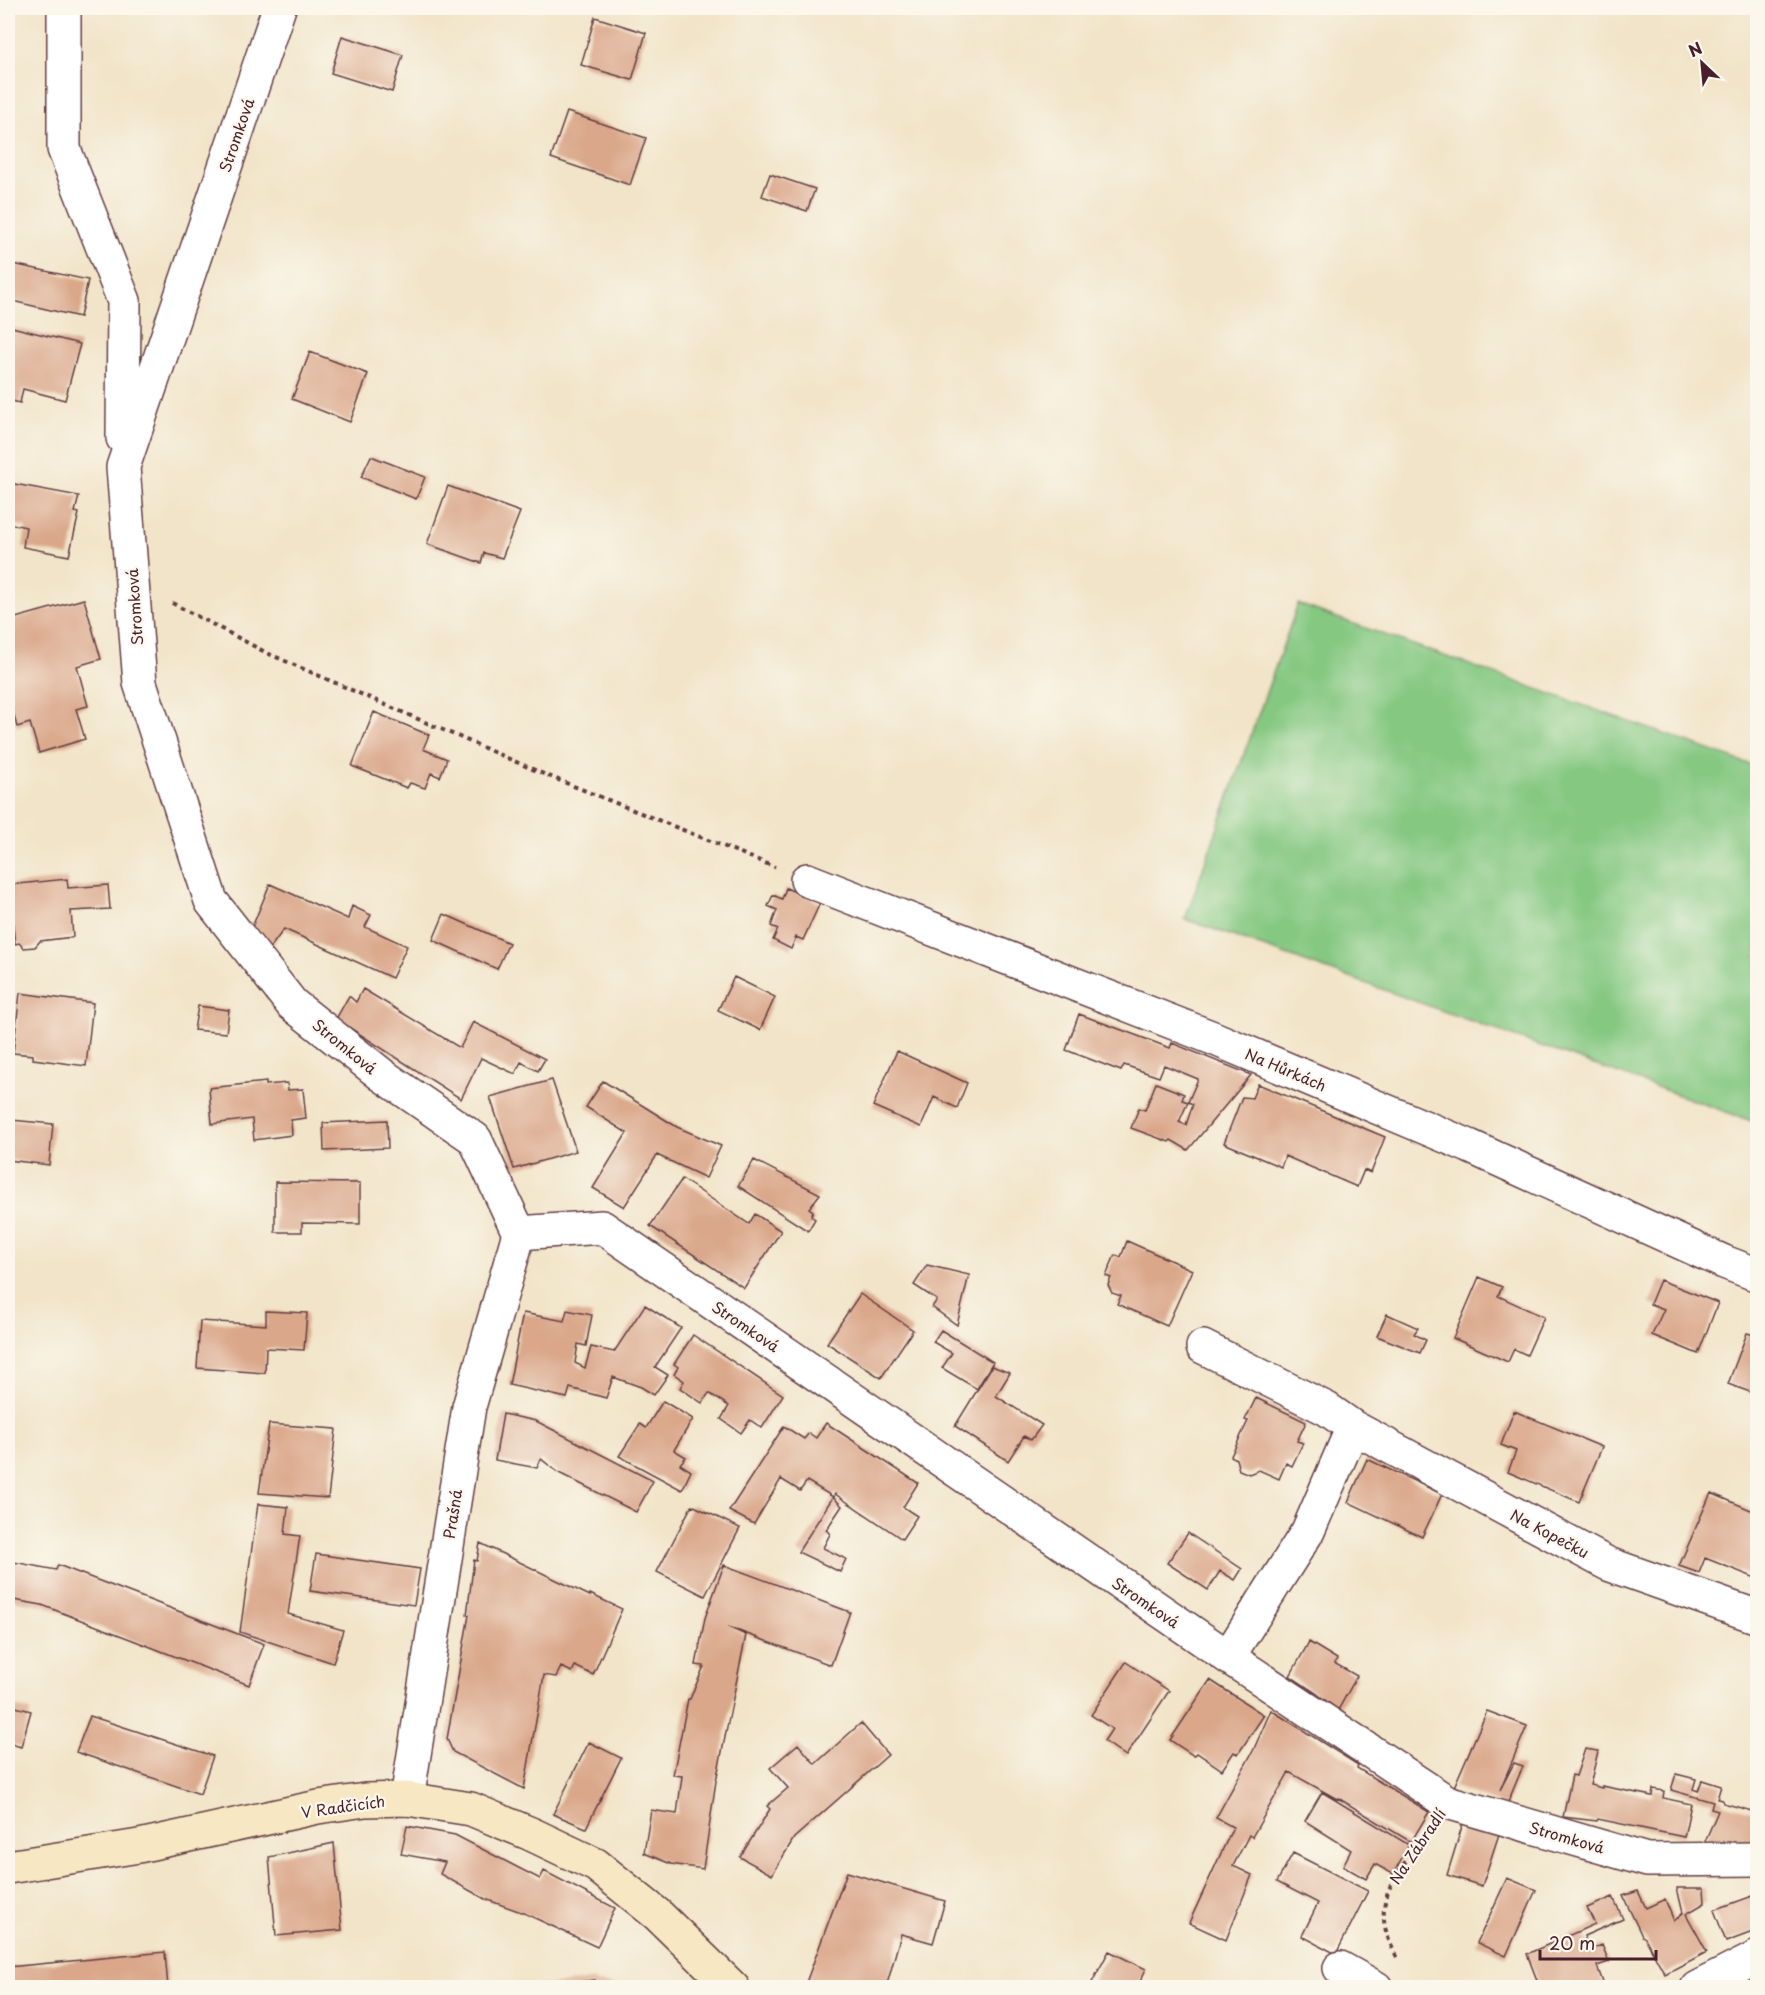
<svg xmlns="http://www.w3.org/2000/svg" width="1765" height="1995" font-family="'Playpen Sans',sans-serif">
  <rect width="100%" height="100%" fill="#fbf7ec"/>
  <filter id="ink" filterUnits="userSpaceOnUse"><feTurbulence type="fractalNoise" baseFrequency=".0167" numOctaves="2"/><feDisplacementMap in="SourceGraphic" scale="12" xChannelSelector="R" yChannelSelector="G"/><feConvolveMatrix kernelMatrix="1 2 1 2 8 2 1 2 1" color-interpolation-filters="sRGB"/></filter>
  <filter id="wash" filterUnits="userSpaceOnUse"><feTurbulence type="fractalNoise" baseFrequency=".008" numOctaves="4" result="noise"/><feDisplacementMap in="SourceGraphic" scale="24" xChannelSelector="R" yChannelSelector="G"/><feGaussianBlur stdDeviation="1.35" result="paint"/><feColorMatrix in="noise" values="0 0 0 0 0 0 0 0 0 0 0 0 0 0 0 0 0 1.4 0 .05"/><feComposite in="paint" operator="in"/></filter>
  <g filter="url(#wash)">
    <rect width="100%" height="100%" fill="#f1e4c8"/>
    <path fill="#84c881" stroke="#677456" stroke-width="1.5" d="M1298 604 1757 767V1123L1185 919Z"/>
    <g id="blocks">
      <path fill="#daa78a" d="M595 17 646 33 632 80 581 65Z
        M342 36 403 55 392 92 331 73Z
        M567 112 646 138 630 185 551 158Z
        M770 174 815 189 807 211 762 196Z
        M8 263 88 280 80 317 8 300Z
        M8 326 80 344 65 400 23 389 20 403 8 400 11 387 8 386Z
        M310 352 368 374 350 422 292 399Z
        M371 456 425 477 416 499 361 477Z
        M9 483 79 496 75 512 79 513 69 556 23 547 26 527 8 523Z
        M448 486 520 512 502 558 484 553 481 563 427 544Z
        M84 599 101 659 77 666 88 706 76 709 85 739 39 753 30 723 17 727 8 692V620Z
        M374 712 429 735 423 749 447 759 440 777 431 773 425 788 410 783 407 788 352 766Z
        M67 879 68 888 108 885 110 909 71 911 73 937 40 941 35 947 24 948 19 943 15 944 8 885Z
        M270 884 348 919 352 906 371 915 365 927 407 946 392 978 284 929 267 952 250 932Z
        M786 888 820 903 803 940 796 937 791 949 773 940 778 929 771 926 777 910 768 906 773 895 782 899Z
        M444 914 509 943 497 969 433 940Z
        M734 977 775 997 760 1030 718 1010Z
        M363 989 460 1048 473 1022 545 1059 538 1071 521 1062 515 1074 481 1058 461 1099 336 1019 349 996 356 1002Z
        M20 993 93 1003 86 1066 33 1059V1055L13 1053Z
        M198 1006 229 1010 226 1033 194 1030Z
        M1079 1014 1170 1048 1172 1043 1251 1075 1188 1150 1171 1140 1169 1142 1131 1128 1139 1108 1145 1110 1156 1083 1184 1094 1182 1100 1188 1102 1179 1122 1186 1125 1193 1104 1188 1102 1198 1079 1164 1065 1159 1077 1124 1065 1121 1071 1066 1050Z
        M897 1051 967 1083 957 1108 934 1097 921 1127 873 1106Z
        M552 1080 576 1151 514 1169 490 1097Z
        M603 1081 677 1127 721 1146 706 1178 657 1155 624 1207 593 1188 627 1133 586 1107Z
        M266 1082V1085L287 1083 288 1090 303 1089 306 1118 291 1120 292 1135 254 1140 252 1119 212 1124 209 1088Z
        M1258 1084 1385 1137 1371 1173 1364 1170 1357 1187 1285 1156 1281 1167 1224 1143 1242 1097 1252 1098Z
        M11 1120 53 1124 49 1165 8 1160Z
        M387 1120 388 1148 324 1151 323 1123Z
        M754 1160 820 1194 809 1208 813 1211 811 1216 815 1219 808 1231 738 1186Z
        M682 1179 749 1224 755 1214 781 1231 744 1288 650 1226Z
        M275 1182 360 1183V1224L302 1223V1232H275Z
        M1127 1241 1192 1270 1167 1326 1117 1304 1121 1296 1112 1293 1108 1285 1111 1278 1106 1276 1115 1255 1121 1257Z
        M927 1265 969 1275 957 1325 932 1307 937 1300 914 1285Z
        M1479 1277 1502 1287 1498 1296 1544 1317 1527 1355 1514 1349 1508 1362 1453 1338Z
        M1660 1280 1718 1303 1698 1354 1652 1335 1664 1309 1650 1304Z
        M860 1294 913 1330 881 1378 827 1343Z
        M645 1305 681 1328 655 1367 668 1375 654 1395 641 1387 613 1377 606 1398 570 1388 567 1398 509 1385 523 1313 564 1321 567 1310 592 1315 586 1346 578 1344 575 1363 585 1368 591 1347 614 1352Z
        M266 1311 307 1313 304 1350 266 1348 265 1373 197 1368 200 1321 266 1325Z
        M1387 1314 1418 1328 1414 1334 1426 1340 1420 1353 1377 1336Z
        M941 1330 993 1362 977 1389 942 1368 952 1353 933 1342Z
        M1747 1333 1758 1336V1395L1728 1384Z
        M693 1335 783 1395 762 1428 750 1420 741 1433 721 1419 729 1406 709 1393 702 1403 680 1388 684 1381 674 1374 678 1367 674 1364Z
        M992 1366 1010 1373 996 1396 1042 1425 1031 1440 1024 1436 1008 1461 955 1426Z
        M1256 1398 1306 1422 1297 1441 1303 1443 1292 1466 1286 1463 1279 1479 1259 1470 1249 1474 1239 1470 1236 1459 1231 1456 1248 1421 1245 1420Z
        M663 1401 693 1419 674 1450 686 1457 680 1464 691 1471 682 1490 619 1456 640 1424 646 1428Z
        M1514 1411 1602 1447 1579 1502 1508 1472 1516 1451 1501 1445Z
        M503 1414 536 1421 653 1481 636 1512 559 1473 541 1459 537 1468 495 1460Z
        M826 1423 918 1483 903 1507 917 1516 902 1539 835 1494 833 1497 807 1481 800 1491 781 1479 754 1524 729 1511 784 1426 804 1439 809 1433 816 1438Z
        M269 1424 336 1429 328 1498 259 1493Z
        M1367 1459 1442 1494 1422 1537 1348 1502Z
        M1711 1493 1758 1513V1579L1705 1558 1699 1573 1679 1566Z
        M833 1497 842 1506 826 1530 830 1534 823 1548 846 1559 840 1572 798 1552Z
        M258 1504 288 1507 285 1534 300 1536 288 1614 343 1630 333 1663 240 1632Z
        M692 1505 740 1528 705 1596 657 1572Z
        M1188 1533 1242 1569 1235 1580 1220 1571 1208 1590 1167 1563Z
        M480 1543 590 1596V1594L622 1609 593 1675 575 1666 572 1672 561 1667 556 1677 544 1675 524 1789 453 1752 447 1739 469 1615H467L474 1560 477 1561Z
        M316 1554 420 1569 414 1605 310 1591Z
        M8 1561 56 1570 58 1565 264 1644 249 1685 42 1605 8 1599Z
        M724 1565 850 1612 831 1665 728 1627 746 1635 716 1781 703 1869 671 1864 644 1853 651 1810 677 1814 682 1776 673 1775 688 1699H690L704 1666 696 1665 705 1618Z
        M1309 1642 1337 1659 1334 1663 1357 1676 1338 1710 1316 1693 1290 1676Z
        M1126 1662 1169 1691 1126 1756 1104 1741 1112 1729 1091 1715Z
        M1210 1680 1264 1715 1238 1754 1234 1752 1222 1770 1197 1753 1194 1756 1170 1740Z
        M8 1705 31 1711 21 1747 8 1743Z
        M1271 1710 1358 1765 1357 1768 1429 1812 1411 1842 1338 1798 1337 1799 1289 1772 1252 1837 1249 1835 1233 1866 1252 1875 1226 1940 1189 1923 1233 1827 1216 1818 1253 1751Z
        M1487 1711 1527 1726 1500 1790 1514 1763 1523 1766 1506 1807 1454 1787Z
        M90 1716 213 1756 200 1794 76 1752Z
        M861 1723 888 1755 794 1838 772 1875 740 1857 770 1809 767 1806 788 1788 770 1768 798 1744 815 1764Z
        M589 1742 621 1758 586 1828 553 1814Z
        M1585 1749 1598 1751 1590 1785 1602 1788V1786L1652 1796 1653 1789 1664 1791 1663 1798 1691 1804 1684 1837 1598 1819 1597 1821 1563 1817 1572 1775 1576 1776Z
        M1754 1754H1758V1845L1703 1846 1718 1811 1711 1809 1713 1802 1671 1790 1676 1774 1696 1779 1693 1789 1698 1791 1702 1780 1721 1786 1717 1799 1722 1800 1723 1803 1755 1812Z
        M1322 1792 1409 1845 1393 1874 1375 1864 1366 1879 1343 1866 1351 1850 1305 1821Z
        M1463 1823 1499 1834 1482 1886 1447 1875Z
        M407 1826 455 1835 540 1879 544 1871 615 1908 597 1947 524 1913 485 1899 440 1874 445 1862 401 1854Z
        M334 1843 342 1930 276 1936 269 1857Z
        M1293 1853 1368 1891 1336 1954 1302 1936 1318 1903 1277 1882Z
        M847 1872 945 1901 933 1943 901 1934 886 1988H804Z
        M1507 1878 1536 1890 1506 1956 1477 1943Z
        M1677 1888H1704L1705 1903 1686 1914 1707 1952 1665 1974 1645 1938 1642 1936 1623 1896 1638 1891 1646 1908 1665 1899 1674 1921 1683 1913Z
        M1758 1894V1930L1726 1942 1714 1910Z
        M1613 1897 1623 1919 1584 1936 1590 1950 1602 1945 1609 1962 1597 1966 1605 1988H1540L1527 1954 1595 1924 1587 1908Z
        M1109 1951 1146 1969 1137 1988H1089Z
        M165 1952 168 1988H8V1967Z
        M595 1980V1983L624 1986V1988H540V1986Z"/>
    </g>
  </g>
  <g filter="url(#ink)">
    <use href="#blocks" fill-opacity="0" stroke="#633d43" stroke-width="1.5"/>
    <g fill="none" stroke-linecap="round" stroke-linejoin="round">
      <g stroke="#633d43" stroke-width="36">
        <path id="street" d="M64 8V149L124 301 123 438
          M279 8 123 467 140 683 211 901 292 1004 382 1075 475 1139 519 1233 602 1227 1228 1657 1447 1802 1647 1860 1758 1859
          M807 880 1213 1038 1469 1146 1724 1262 1758 1275
          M1203 1347 1327 1409 1353 1427 1608 1564 1758 1617
          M1228 1657 1308 1531 1353 1427
          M407 1799 469 1407 519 1233
          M1340 1968 1376 1988
          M1697 1988 1758 1957"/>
      </g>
      <g stroke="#633d43" stroke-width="36">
        <path id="secondary" d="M8 1867 139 1846 318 1807 365 1800 407 1799 471 1809 531 1834 596 1865 658 1915 733 1988"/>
      </g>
      <path stroke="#633d43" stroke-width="4" stroke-dasharray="4.5 4.5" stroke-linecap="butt" d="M172 603 267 653 546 775 775 867
        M1397 1957C1366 1902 1395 1878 1426 1833"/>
      <use href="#street" stroke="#fff" stroke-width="33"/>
      <use href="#secondary" stroke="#f7e8c3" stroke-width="33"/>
    </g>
  </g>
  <g text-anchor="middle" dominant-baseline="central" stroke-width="4.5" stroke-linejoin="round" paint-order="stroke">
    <g font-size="15" fill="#4a1f2b" stroke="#fbf7ec">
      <text transform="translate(236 135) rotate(-71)">Stromková</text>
      <text transform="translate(134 607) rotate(-94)">Stromková</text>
      <text transform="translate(345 1046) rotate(39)">Stromková</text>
      <text transform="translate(1286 1069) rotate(23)">Na Hůrkách</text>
      <text transform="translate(746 1326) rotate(34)">Stromková</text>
      <text transform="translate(452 1514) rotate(-81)">Prašná</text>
      <text transform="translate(1550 1533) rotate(28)">Na Kopečku</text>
      <text transform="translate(1146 1602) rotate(34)">Stromková</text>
      <text transform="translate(343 1806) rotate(-8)">V Radčicích</text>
      <text transform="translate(1567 1837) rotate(16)">Stromková</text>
      <text transform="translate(1417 1846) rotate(-56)">Na Zábradlí</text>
    </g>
  </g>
  <rect width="1765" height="1995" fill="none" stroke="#fbf7ec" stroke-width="30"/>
  <g transform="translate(1702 63) rotate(334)" stroke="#fbf7ec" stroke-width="4.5" paint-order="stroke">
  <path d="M0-4.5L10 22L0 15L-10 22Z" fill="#4a1f2b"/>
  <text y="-9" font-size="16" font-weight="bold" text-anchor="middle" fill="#4a1f2b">N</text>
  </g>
  <path d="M1540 1950v9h116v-9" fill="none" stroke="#4a1f2b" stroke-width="3"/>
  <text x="1549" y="1950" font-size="18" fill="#4a1f2b" stroke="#fbf7ec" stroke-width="4.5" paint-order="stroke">20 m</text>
</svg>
